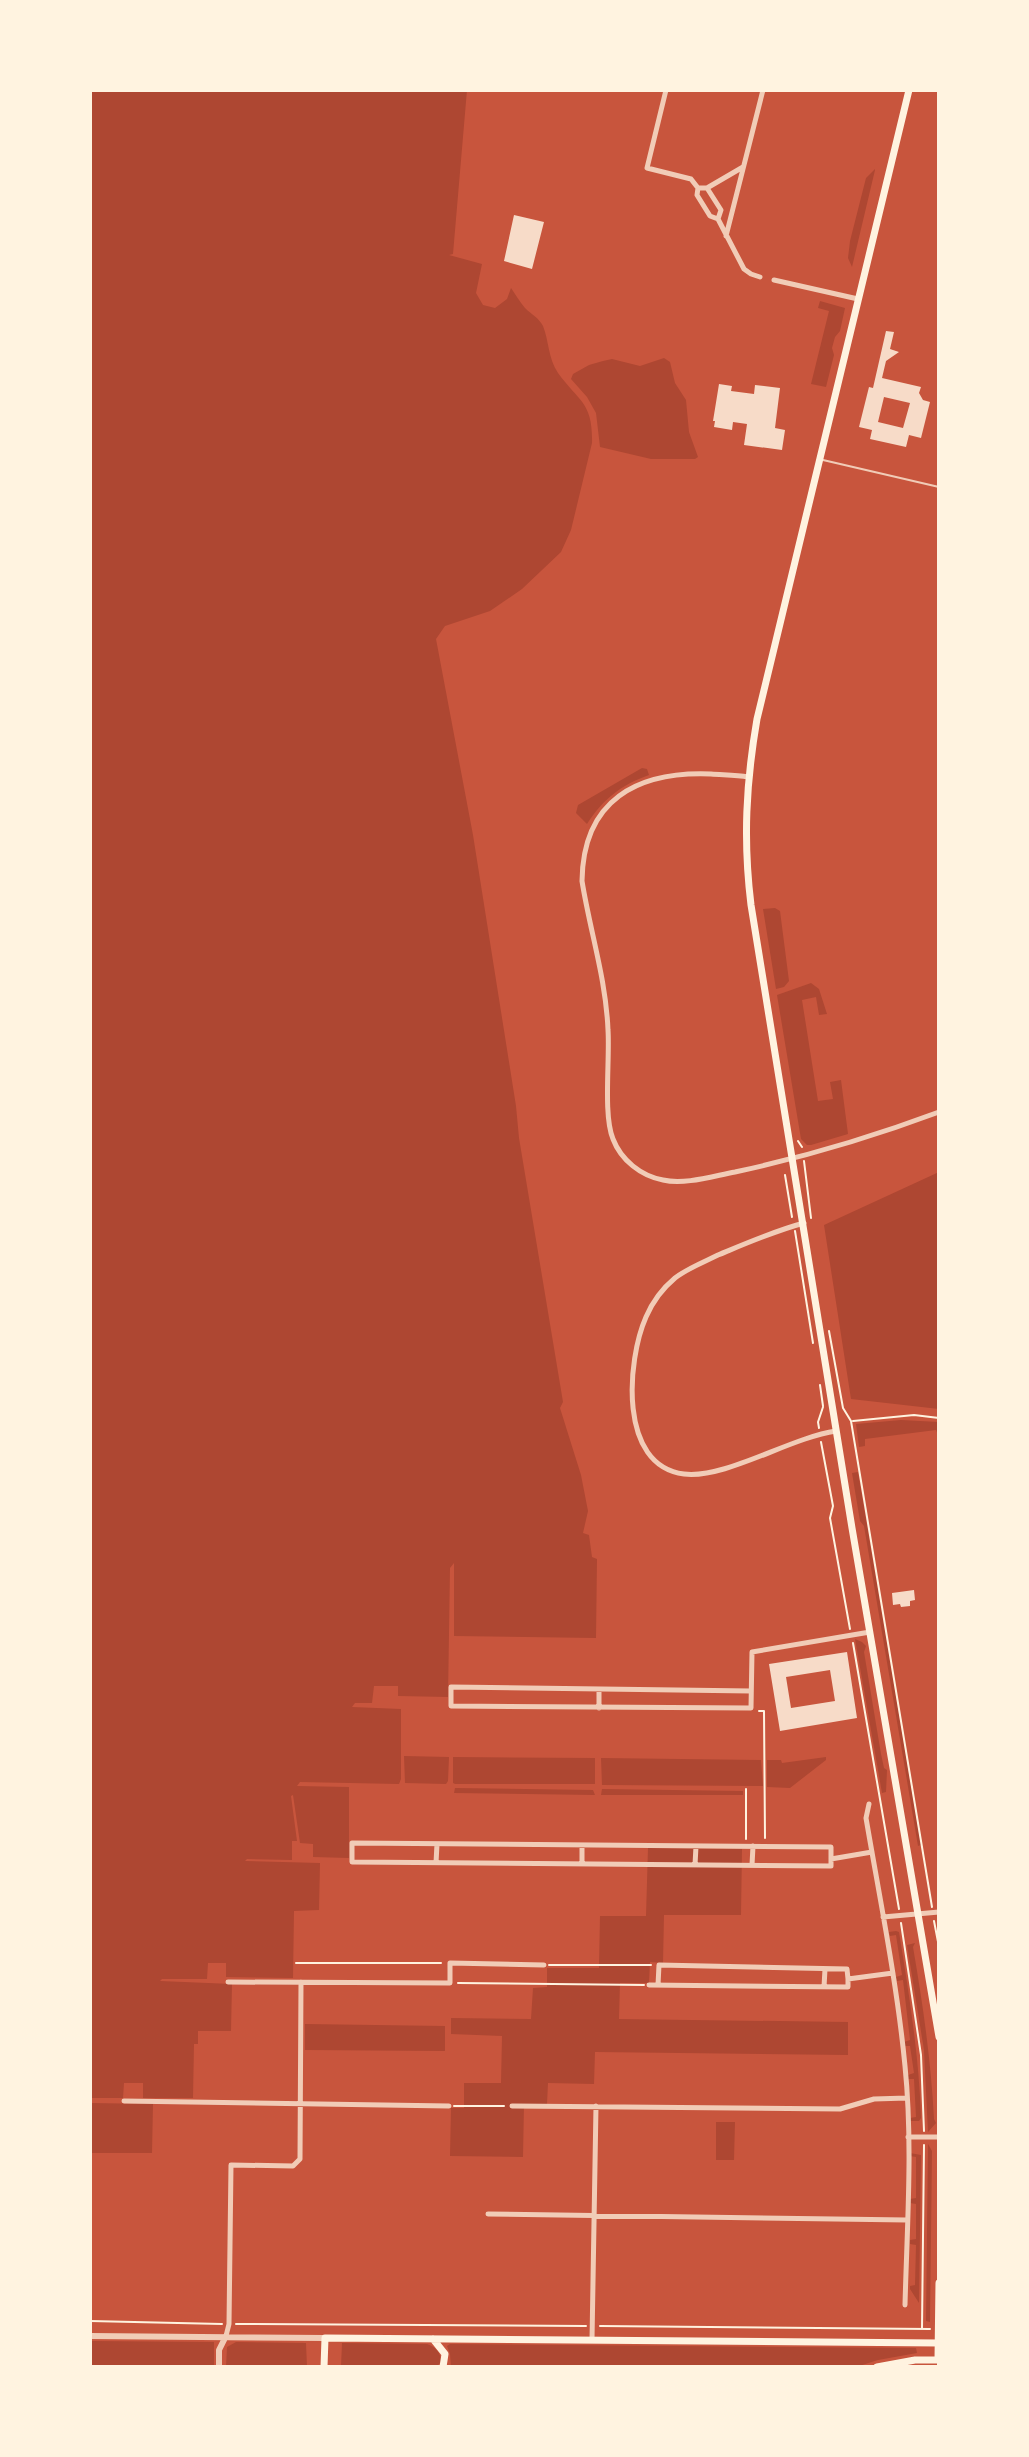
<svg xmlns="http://www.w3.org/2000/svg" width="1029" height="2457" font-family="Cabin,sans-serif">
  <rect width="100%" height="100%" fill="#c8553d"/>
  <path fill="#ae4732" d="M90 90H467L453 254 449 255 482 264 476 293 483 305 495 308 507 299 511 288C515 294 520 302 525 308 531 314 539 318 543 326 549 341 548 358 558 373 579 402 593 402 592 443L571 530 561 552 522 589 490 611 445 626 436 639 473 835 516 1106 519 1138 563 1402 560 1408 581 1475 588 1511 583 1533 589 1535 592 1557 597 1559 596 1638 454 1636V1563L450 1568 448 1697 398 1696V1686H374L372 1703H355L352 1707 401 1709V1779L399 1784 300 1782 297 1786 349 1787V1858L313 1857V1844L300 1843 293 1795 291 1796 297 1841H292V1860L247 1859 245 1861 320 1863 319 1910 294 1911 293 1978 226 1977V1963H208L207 1979H162L160 1981 232 1984 231 2031H198V2044H194L193 2098H143V2083H124L123 2098H90Z
    M875 169V170L852 267 848 258 850 241 866 178Z
    M820 301 845 308 840 331 835 337 832 348 834 355 826 387 811 384 829 311 818 308Z
    M664 358 670 362 675 383 686 400 689 432 698 457 695 459H651L600 447 596 413 587 397 571 379 573 374 589 365 603 361 612 359 640 366Z
    M642 768 647 769 649 775C621 785 603 799 587 824L576 813 578 805Z
    M775 908 780 911 789 981 784 987 776 989 763 909Z
    M811 983 819 989 827 1014 819 1015 816 997 802 1000 818 1101 833 1099 830 1082 841 1080 848 1134 811 1145H807L801 1139 777 995Z
    M939 1172V1409L851 1399 824 1225Z
    M901 1420 939 1422V1437L936 1430 865 1439V1446L859 1447 856 1424Z
    M858 1472 921 1845 918 1846 864 1526 860 1521 852 1473Z
    M855 1639 862 1642 866 1646 864 1652 881 1754 884 1768 887 1770 886 1792 882 1793Z
    M404 1756 449 1757 448 1781 446 1784 405 1783Z
    M453 1757 595 1758V1784H455L453 1783Z
    M826 1757V1760L790 1788 767 1787V1760H781L782 1763Z
    M601 1758 761 1760 763 1786 602 1785Z
    M455 1788 593 1790 595 1795 454 1793Z
    M602 1789 743 1791V1795H601Z
    M648 1848 742 1849 741 1915H664L663 1963 650 1962 649 1983H620L619 2019 848 2022V2055L595 2052 594 2084 548 2083 547 2104H524L523 2157 450 2156 451 2108H464V2083H501L502 2036 451 2034V2018L531 2019 533 1988 547 1987V1968H599L600 1916H646Z
    M896 1931 899 1932C909 1994 919 2055 921 2118L919 2121H910V2118L916 2117 914 2079H908V2075L914 2073 910 2046H904V2042L910 2040 903 1980 897 1981 896 1977 902 1975 896 1935 890 1936 889 1932Z
    M915 1943 913 1947C923 2005 931 2061 934 2119L936 2123 928 2132 924 2050 907 1945Z
    M305 2024 445 2026V2051L305 2050Z
    M90 2103 153 2104 152 2153H90Z
    M716 2122H735L734 2160H716Z
    M928 2144 932 2151 930 2322 926 2321Z
    M910 2153 921 2155 919 2303 910 2289V2286L915 2285 916 2245 910 2244V2240L916 2239V2204L910 2203V2199L916 2198V2157L910 2156Z
    M90 2341 214 2342V2367H90Z
    M236 2342 306 2343 307 2367H226L227 2347Z
    M342 2343 427 2344C436 2347 441 2353 441 2362L436 2367H341Z
    M450 2344 916 2348 917 2353 878 2360 856 2367H451L450 2354 447 2346Z"/>
  <path fill="#f7dbc8" fill-rule="evenodd" d="M514 215 544 222 532 269 504 261Z
    M886 331 894 332 890 349 899 352 886 361 882 378 921 387 919 393 923 400 930 402 921 438 909 435 906 447 870 439 872 430 859 427 869 387 873 388ZM884 397 910 403 903 428 878 422Z
    M719 384 732 386 731 391 754 394 755 385 780 388 775 428 785 430 782 450 744 445 747 424 733 422 732 430 714 427 715 421H713Z
    M914 1590 915 1600 910 1601V1606L901 1607 900 1604 893 1605 892 1593Z
    M847 1652 857 1718 780 1731 769 1664ZM830 1670 835 1701 791 1708 786 1677Z"/>
  <g fill="none" stroke-linecap="round" stroke-linejoin="round">
    <path stroke="#fff3e0" stroke-width="2" d="M798 1141 802 1147
      M804 1161 811 1218
      M785 1175 792 1217
      M795 1231 813 1343
      M829 1331 843 1408 851 1421 932 1907
      M820 1385 823 1406
      M853 1421 914 1415 939 1418
      M819 1428 818 1422 823 1407
      M821 1442 833 1506 830 1518 850 1629
      M853 1643 899 1909
      M759 1711H764L765 1838
      M746 1789V1839
      M934 1921 939 1947
      M901 1923 921 2055 924 2131
      M296 1963H441
      M549 1965H651
      M458 1983 644 1985
      M454 2106H504
      M90 2321 222 2324
      M236 2324 586 2326
      M600 2326 930 2329
      M922 2329 924 2145"/>
    <path stroke="#f1ccb7" stroke-width="2" d="M939 318V320
      M823 460 939 487"/>
    <path stroke="#f1ccb7" stroke-width="5" d="M666 90 647 168 691 179 698 188H707L721 210 718 219 744 269 751 274 760 277
      M698 188 697 195 710 216 718 219
      M707 188 743 167
      M726 236 763 90
      M774 280 858 299
      M748 777C736 775 723 775 711 774 637 771 583 800 582 881 590 931 606 979 608 1030 610 1059 603 1115 613 1139 621 1160 641 1176 663 1180 685 1185 713 1176 735 1172 805 1157 872 1137 939 1112
      M804 1223C774 1231 747 1243 718 1255 704 1262 688 1268 675 1278 663 1288 652 1303 646 1317 627 1360 618 1466 684 1474 726 1479 789 1438 836 1431
      M751 1691 451 1687V1706L751 1708 752 1652 870 1632
      M599 1708V1689
      M869 1804 866 1818C880 1900 897 1983 905 2066 913 2145 907 2226 905 2305
      M352 1843 831 1847V1866L352 1862Z
      M831 1859 872 1852
      M436 1863 437 1844
      M582 1864V1845
      M695 1865 696 1846
      M752 1865 753 1846
      M883 1917 939 1912
      M228 1982 450 1983V1963L544 1965
      M649 1985 848 1987V1979L893 1973
      M658 1985 659 1965 847 1969 848 1979
      M824 1987 825 1969
      M124 2101 449 2106
      M512 2106 840 2109 874 2099 907 2098
      M908 2137H939
      M488 2214 907 2220
      M226 2336 229 2324 231 2165 293 2166 300 2159 301 1982
      M592 2340 596 2106"/>
    <path stroke="#f1ccb7" stroke-width="6" d="M90 2336 325 2338
      M219 2367V2350L226 2336"/>
    <path stroke="#fff3e0" stroke-width="7" d="M909 90 757 719C746 783 743 840 751 905L852 1528 939 2037
      M433 2339 445 2354 443 2367
      M938 2360 939 2283
      M324 2367 325 2338 939 2343
      M877 2367 915 2360H939"/>
  </g>
  <rect width="1029" height="2457" fill="none" stroke="#fff3e0" stroke-width="184"/>
</svg>
